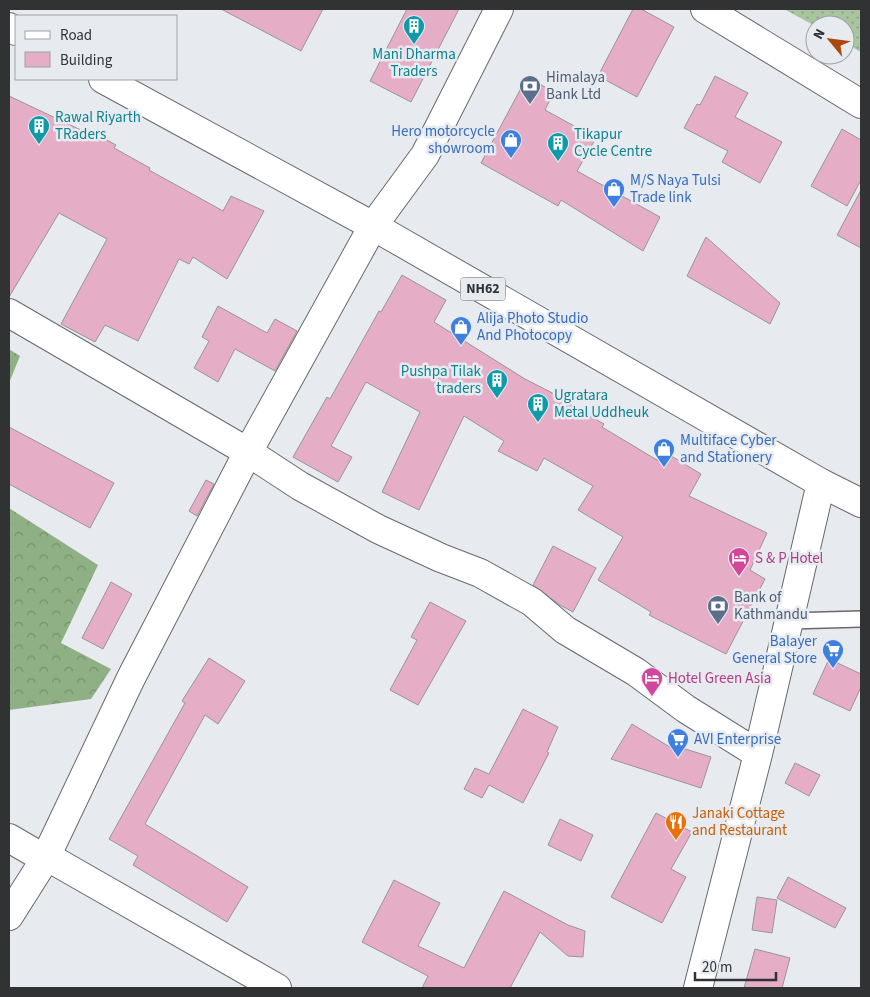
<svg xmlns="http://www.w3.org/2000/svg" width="870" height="997" font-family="'Source Sans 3',sans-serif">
  <defs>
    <pattern id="grass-dots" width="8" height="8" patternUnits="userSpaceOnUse" patternTransform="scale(1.25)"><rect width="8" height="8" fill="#a9c5a0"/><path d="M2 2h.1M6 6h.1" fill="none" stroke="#8aa183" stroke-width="1.8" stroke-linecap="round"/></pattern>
    <pattern id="forest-crowns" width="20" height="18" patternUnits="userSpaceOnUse" patternTransform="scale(1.25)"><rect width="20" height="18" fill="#8fb085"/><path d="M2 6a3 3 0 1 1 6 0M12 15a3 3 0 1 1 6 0" fill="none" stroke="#75906e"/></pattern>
  </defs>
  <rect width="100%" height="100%" fill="#e7ebf0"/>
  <path fill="url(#grass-dots)" d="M784 9H861V52L845 43V25L815 26Z"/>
  <path fill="url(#forest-crowns)" d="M9 349 20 356 9 383Z
    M9 508 98 565 61 643 111 669 91 699 9 710Z"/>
  <path fill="#e5aec6" stroke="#9a9496" d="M221 9H323L301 51Z
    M407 9H459L411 102 370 81Z
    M633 9H641L674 27 637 97 598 76Z
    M715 76 748 93 735 117 782 142 760 183 722 162 728 151 684 128 697 104 700 105Z
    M527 77 554 92 545 110 596 138 577 171 660 217 643 251 561 200 558 206 481 163Z
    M9 96 83 131 85 128 116 145 114 148 150 168 149 170 223 211 231 196 264 211 227 279 193 257 189 264 179 259 138 341 105 325 95 342 61 324 107 239 59 213 9 297Z
    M842 129 861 140V180L847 206 811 186Z
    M861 190V248L837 235Z
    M706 237 780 303 770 324 687 276Z
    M402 275 446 300 434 322 525 379 572 403 571 405 604 424 602 427 662 463 668 454 701 474 689 496 767 533 750 570 765 579 726 654 649 615 651 612 598 580 623 537 578 510 593 486 544 458 537 471 498 451 504 441 464 416 419 510 382 492 420 412 366 382 331 446 352 457 338 482 293 457 327 397 330 399 379 311 381 312Z
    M218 306 267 333 275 319 297 331 275 371 235 349 218 382 194 368 209 341 202 337Z
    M9 427 114 483 90 528 9 484Z
    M206 480 214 484 197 516 189 511Z
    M553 546 596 568 573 612 560 605 533 585Z
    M111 582 132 594 103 649 82 638Z
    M430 602 466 621 418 705 390 690 417 640 411 637Z
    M209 658 245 681 218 724 205 715 145 824 248 887 227 922 133 865 138 856 109 839 185 703 182 701Z
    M829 659 861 674V687L850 711 813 694Z
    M523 709 558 727 547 752 549 753 523 803 489 785 482 798 464 789 475 768 489 774Z
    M632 724 678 752 679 747 711 757 701 788 611 759Z
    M795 763 820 775 809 796 785 783Z
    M656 813 692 832 671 869 686 877 662 923 611 897Z
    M560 819 593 835 581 861 548 845Z
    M788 877 846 908 835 928 777 898Z
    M394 880 440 903 418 946 464 968 504 891 568 925 585 931 583 957 568 956 540 932 510 988H422L428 976 362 942Z
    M757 897 777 900 772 933 752 930Z
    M755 949 790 958 782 988H744Z"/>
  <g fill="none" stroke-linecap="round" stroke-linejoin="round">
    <g stroke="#66696e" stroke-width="18">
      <path id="service" d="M789 621 861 619"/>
    </g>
    <g stroke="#66696e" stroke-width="30">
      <path id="minor" d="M705 9 861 104
        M9 313 248 452 300 486 378 529 441 558 480 573 532 602 565 630 636 672 686 709 758 754
        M9 838 45 859 53 860 277 988
        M9 916 45 859 131 678 248 452 373 226 425 155 499 9
        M698 988 758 754 821 483"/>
    </g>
    <g stroke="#66696e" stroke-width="30">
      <path id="primary" d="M9 27 16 31
        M103 79 373 226 821 483 861 503"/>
    </g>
    <use href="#service" stroke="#fff" stroke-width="15"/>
    <use href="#minor" stroke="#fff" stroke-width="28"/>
    <use href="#primary" stroke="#fff" stroke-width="28"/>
  </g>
  <defs>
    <g id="building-pin" transform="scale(1.125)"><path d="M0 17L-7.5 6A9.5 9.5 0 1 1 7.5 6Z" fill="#0f9aa8" stroke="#e7ebf0"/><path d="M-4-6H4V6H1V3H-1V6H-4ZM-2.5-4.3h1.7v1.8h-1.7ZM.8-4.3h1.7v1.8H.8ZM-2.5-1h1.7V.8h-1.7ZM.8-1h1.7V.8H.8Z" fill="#fff"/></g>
    <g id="bank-pin" transform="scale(1.125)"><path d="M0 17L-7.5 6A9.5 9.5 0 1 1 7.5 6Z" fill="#5c6f8a" stroke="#e7ebf0"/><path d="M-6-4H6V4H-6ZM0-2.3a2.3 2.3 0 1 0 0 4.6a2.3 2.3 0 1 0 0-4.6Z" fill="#fff"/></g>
    <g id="shop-pin" transform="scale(1.125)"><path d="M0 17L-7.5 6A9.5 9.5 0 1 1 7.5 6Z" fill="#3f7fe0" stroke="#e7ebf0"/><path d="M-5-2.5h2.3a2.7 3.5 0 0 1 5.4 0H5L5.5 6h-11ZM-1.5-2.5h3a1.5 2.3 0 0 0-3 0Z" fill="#fff"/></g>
    <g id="hotel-pin" transform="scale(1.125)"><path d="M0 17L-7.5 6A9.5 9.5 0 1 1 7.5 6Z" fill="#d1479c" stroke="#e7ebf0"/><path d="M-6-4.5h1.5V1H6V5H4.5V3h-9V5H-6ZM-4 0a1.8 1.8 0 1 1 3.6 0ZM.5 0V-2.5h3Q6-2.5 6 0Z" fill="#fff"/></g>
    <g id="supermarket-pin" transform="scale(1.125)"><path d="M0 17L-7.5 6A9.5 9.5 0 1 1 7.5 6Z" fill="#3f7fe0" stroke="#e7ebf0"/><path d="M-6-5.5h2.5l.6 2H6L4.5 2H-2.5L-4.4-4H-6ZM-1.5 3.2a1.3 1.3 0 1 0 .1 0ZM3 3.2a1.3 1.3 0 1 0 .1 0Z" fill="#fff"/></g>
    <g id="restaurant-pin" transform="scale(1.125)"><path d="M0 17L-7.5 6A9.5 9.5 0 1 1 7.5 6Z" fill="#e8710a" stroke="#e7ebf0"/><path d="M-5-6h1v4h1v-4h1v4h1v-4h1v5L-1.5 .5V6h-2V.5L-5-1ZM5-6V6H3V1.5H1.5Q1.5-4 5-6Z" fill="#fff"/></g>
  </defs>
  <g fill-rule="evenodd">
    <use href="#building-pin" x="414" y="26"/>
    <use href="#bank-pin" x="530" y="86"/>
    <use href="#building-pin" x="39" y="126"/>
    <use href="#shop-pin" x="511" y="140"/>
    <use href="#building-pin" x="558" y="143"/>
    <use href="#shop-pin" x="614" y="189"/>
    <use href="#shop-pin" x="461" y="327"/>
    <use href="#building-pin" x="497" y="380"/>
    <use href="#building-pin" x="538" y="404"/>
    <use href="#shop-pin" x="664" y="449"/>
    <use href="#hotel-pin" x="739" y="558"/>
    <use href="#bank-pin" x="718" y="606"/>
    <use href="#supermarket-pin" x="833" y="650"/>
    <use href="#hotel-pin" x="652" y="678"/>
    <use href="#supermarket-pin" x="678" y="739"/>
    <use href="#restaurant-pin" x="676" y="822"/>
  </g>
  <g text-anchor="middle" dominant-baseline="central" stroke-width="5" stroke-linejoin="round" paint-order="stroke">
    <rect fill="#e7ebf0" stroke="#686a6c" stroke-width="1" x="460.5" y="277.5" width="45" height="23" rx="4"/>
    <g font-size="14" font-weight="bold" fill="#313234">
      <text x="483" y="289">NH62</text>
    </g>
    <g font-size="15" fill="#0d838f" stroke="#e7ebf0" text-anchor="start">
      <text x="414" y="54" text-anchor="middle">Mani Dharma<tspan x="414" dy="17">Traders</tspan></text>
      <text x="55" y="117">Rawal Riyarth<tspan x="55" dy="17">TRaders</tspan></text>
      <text x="574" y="134">Tikapur<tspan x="574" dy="17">Cycle Centre</tspan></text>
      <text x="481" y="371" text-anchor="end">Pushpa Tilak<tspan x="481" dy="17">traders</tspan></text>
      <text x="554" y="395">Ugratara<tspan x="554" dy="17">Metal Uddheuk</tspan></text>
    </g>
    <g font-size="15" fill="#4e5e75" stroke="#e7ebf0" text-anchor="start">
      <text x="546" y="77">Himalaya<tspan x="546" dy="17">Bank Ltd</tspan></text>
      <text x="734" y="597">Bank of<tspan x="734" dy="17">Kathmandu</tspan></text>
    </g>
    <g font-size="15" fill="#366cbe" stroke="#e7ebf0" text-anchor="start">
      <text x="495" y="131" text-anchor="end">Hero motorcycle<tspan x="495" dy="17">showroom</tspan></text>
      <text x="630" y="180">M/S Naya Tulsi<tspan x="630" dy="17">Trade link</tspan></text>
      <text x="477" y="318">Alija Photo Studio<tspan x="477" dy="17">And Photocopy</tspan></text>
      <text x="680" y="440">Multiface Cyber<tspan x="680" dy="17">and Stationery</tspan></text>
      <text x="817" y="641" text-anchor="end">Balayer<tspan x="817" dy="17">General Store</tspan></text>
      <text x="694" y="739">AVI Enterprise</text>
    </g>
    <g font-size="15" fill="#b23c85" stroke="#e7ebf0" text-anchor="start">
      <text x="755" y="558">S &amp; P Hotel</text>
      <text x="668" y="678">Hotel Green Asia</text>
    </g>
    <g font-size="15" fill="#c56008" stroke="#e7ebf0" text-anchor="start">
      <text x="692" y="813">Janaki Cottage<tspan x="692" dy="17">and Restaurant</tspan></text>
    </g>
  </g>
  <rect width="870" height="997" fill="none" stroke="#313234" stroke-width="20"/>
  <rect x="15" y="15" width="162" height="65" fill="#e7ebf0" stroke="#9ea1a5"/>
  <rect x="25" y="31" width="25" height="8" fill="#ffffff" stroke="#9ea1a5"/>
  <text x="60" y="40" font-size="15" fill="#313234">Road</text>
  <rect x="25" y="52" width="25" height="15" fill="#e5aec6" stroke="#9ea1a5"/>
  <text x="60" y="65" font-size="15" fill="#313234">Building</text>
  <g transform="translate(830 40) rotate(299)"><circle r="24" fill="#e7ebf0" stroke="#9ea1a5"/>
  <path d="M0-4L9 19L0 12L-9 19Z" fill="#ab490c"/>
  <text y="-8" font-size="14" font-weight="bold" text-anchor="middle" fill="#313234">N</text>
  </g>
  <path d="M695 972v8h81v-8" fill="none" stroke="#313234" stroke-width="2.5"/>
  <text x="702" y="972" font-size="15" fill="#313234" stroke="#e7ebf0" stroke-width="4" paint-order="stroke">20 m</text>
</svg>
